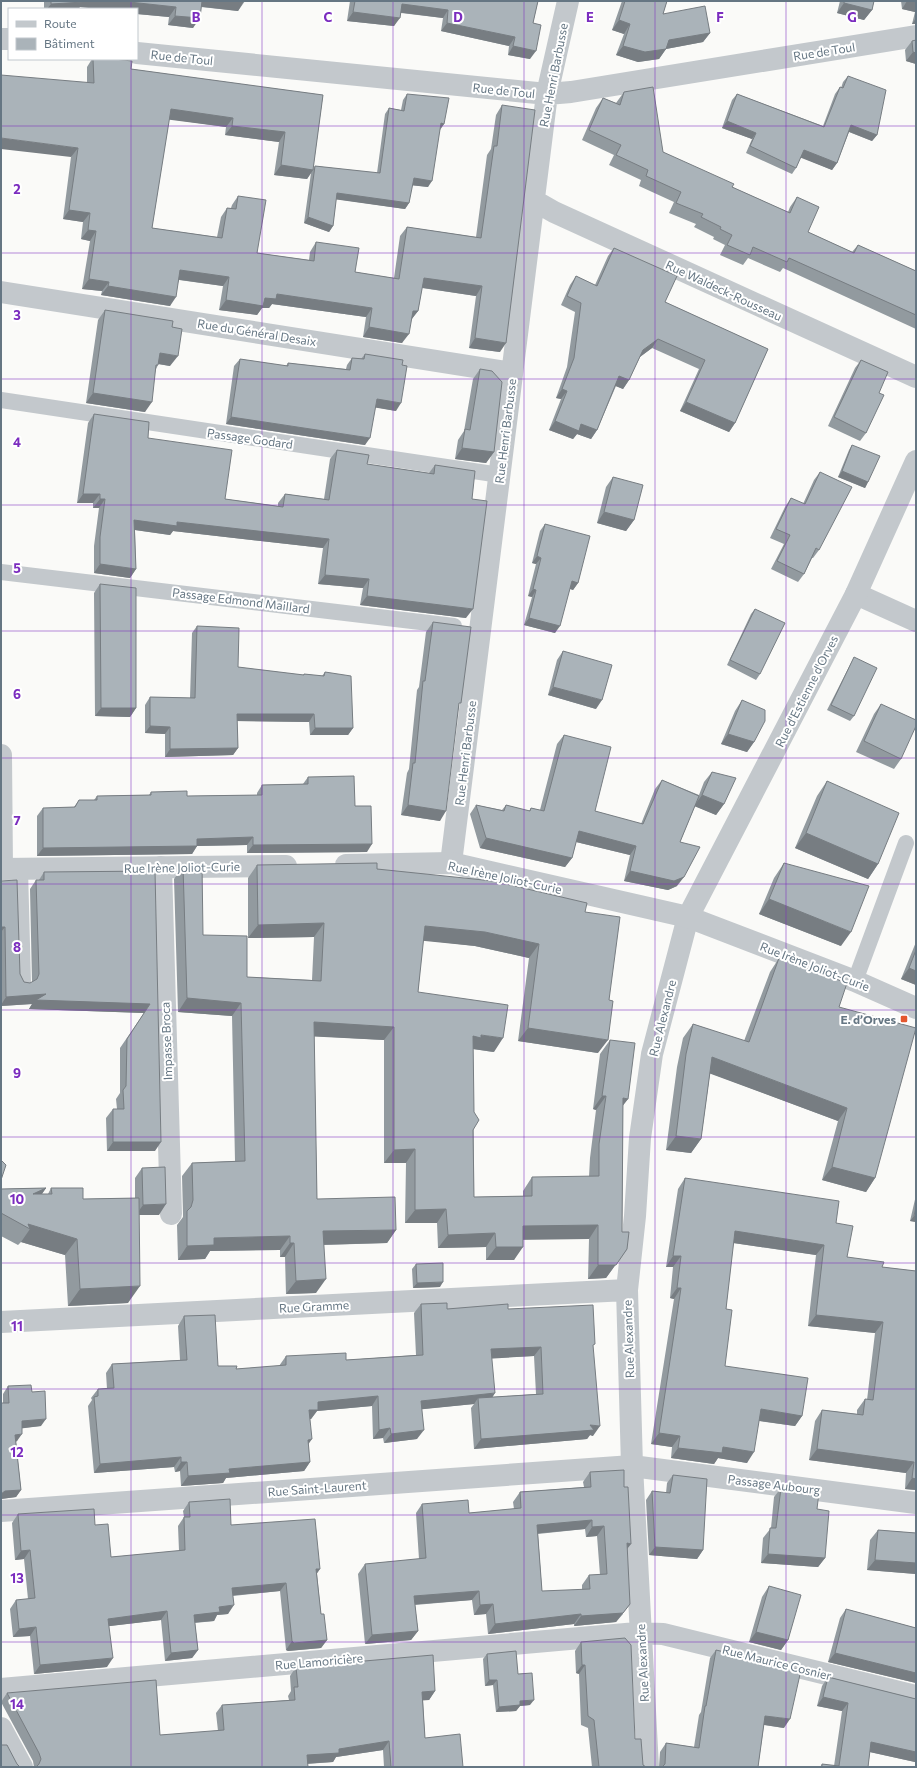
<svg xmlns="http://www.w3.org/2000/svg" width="917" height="1768" font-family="Commissioner,sans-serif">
  <rect width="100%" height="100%" fill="#fafaf8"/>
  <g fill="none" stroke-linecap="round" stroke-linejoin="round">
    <path stroke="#c3c8cc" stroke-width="16" d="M1 400 500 475
      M1 572 454 626
      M20 869 23 983
      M855 981 906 843"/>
    <path stroke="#c3c8cc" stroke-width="22" d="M1 39H9
      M137 53 547 94 571 92 916 36
      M533 200 554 212 916 377
      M1 292 512 373
      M856 594 916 621
      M1 755 2 869
      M451 863 547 94 568 1
      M161 867 171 1214
      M1 1322 627 1290
      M1 1511 632 1466 916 1503
      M1 1689 637 1633 663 1634 916 1696
      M1 1728 22 1767
      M648 1767 632 1466 627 1290 635 1216 640 1138 652 1054 688 917"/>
    <path stroke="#c3c8cc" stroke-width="22" d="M346 865 451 863 688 917 855 981 916 1008
      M1 869 286 866
      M688 917 856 594 916 461"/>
  </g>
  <path fill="#929a9f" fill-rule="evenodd" d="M44 1H245L238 11 201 7 193 28 168 25 169 17 137 14V9L80 7 78 9H44Z
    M350 1H538L533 23 530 59 508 55 509 46 441 31 443 18 401 13 394 26 347 21Z
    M622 1H667L663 14 710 33 703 42 666 49 659 59 638 62 616 55 624 34 612 30Z
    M840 1H874L872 10 864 20 837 13Z
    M901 1H916V24H912L915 12 902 9Z
    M912 41 916 64 906 61 905 50Z
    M92 59H114L131 69 323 95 313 169 315 166 377 173 385 114 389 108 401 110 403 100 407 94 444 124 440 129 428 187 412 185 409 203 405 209 336 199 333 226 329 232 304 223 311 173 307 179 274 175 279 142 225 135 226 127 169 119 152 228 217 237 221 217 227 208H231L232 205 238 196 257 253 309 260 310 252 316 242 355 272 394 278 400 236 407 227 476 237 487 155 491 149 496 115 502 105 500 352 469 348 476 296 422 288 418 311 411 320 402 343 363 337 366 317 272 304 269 308H262L257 315 219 310 223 286 179 280 170 306 101 295 102 291 82 289 90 241 81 239 83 222 63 219 71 157 87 82V67Z
    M848 76 877 135 872 141 849 132 837 163 832 170 801 157 796 168 792 174 746 153 752 139 722 128 732 100 737 94 823 126 835 94 840 87 841 88 843 82Z
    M624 92 663 152 732 187 788 212 790 207 797 197 808 232 852 252 858 245 916 271V329L783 268 780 272 748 258 743 265 720 255 725 245 713 239 714 237 694 227 696 224 669 213 674 202 639 186 641 180 609 165 614 155 582 140 596 108 603 98 616 103Z
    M614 248 665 302 768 349 735 423 729 432 680 411 699 369 652 348 640 357 629 380 623 389 616 386 597 430 591 439 577 434 573 439 549 430 561 399 556 398 567 367 575 312 561 305 570 285 576 276 595 285 608 256Z
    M105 310 172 327 170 366 158 364V365L156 369 145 412 86 403 98 320Z
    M365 354 396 411 375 407 365 445 226 424 234 366 240 359 286 366 288 363 346 369 347 365 352 358 361 359Z
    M861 360 879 393 866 433 860 441 828 426 855 368Z
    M480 369 494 452 486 463 455 459 458 440 464 431 473 379Z
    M94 414 148 438 225 499 278 506V503L285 494 324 499 330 459 337 450 367 464 429 473 435 465 472 499 466 618 360 605 363 588 318 584 323 548 173 531 170 535 135 530 136 569 130 578 94 573V546L99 508H93V503H77L88 423Z
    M852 445 868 482 865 488 838 477 849 450Z
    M820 472 819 550 813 558H812L804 574 798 582 771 569 784 544 770 538 785 507 791 498 803 504 814 480Z
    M613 477 634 520 626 531 597 523 606 487Z
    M545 524 578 583 573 590 570 589 555 633 524 625 532 597 528 596 536 564 532 563 540 531Z
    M100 584 136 708 130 717 95 716 94 593Z
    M755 609 760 674 756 680 727 665 751 614Z
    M433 622 459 706 440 821 401 815 407 773 409 769 417 690 419 687 426 632Z
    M197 626 238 667 303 675 304 674 322 676 325 672 353 728 348 735H310L309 722 237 721 238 748 233 755 165 757V734L145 733V705L150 697 190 698 192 633Z
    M563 651 596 709 548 695 557 660Z
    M854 657V716L850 721 827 710 851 663Z
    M742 700 754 742 747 752 721 744 735 711Z
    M881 704 901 759 894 769 856 752 874 714Z
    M564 735 595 811 641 824 655 789 662 780 699 795 704 782 712 772 724 804 716 815 695 806 680 842 677 886 668 890 624 881 630 855 576 842 572 858 565 867 480 848 470 814 476 805 502 810 506 805 529 811 531 808 540 810 557 744Z
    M308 777 355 806 367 852 247 853V845L197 846 192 854 37 856V816L43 808 74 807 79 800H94L97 796 149 795 151 792 187 796 257 795V793L262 785 303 784Z
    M827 781 878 864 868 879 795 848 817 796Z
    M784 863 841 946 759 914 774 878Z
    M257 865 377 869 585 912 598 1053 518 1041 529 958 475 946 423 940 418 992 494 1052 473 1049 474 1197 523 1196V1191L532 1177H589L590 1158 596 1110 593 1109 600 1054 610 1040 628 1099 623 1105 622 1232 627 1249 606 1278 588 1279 589 1239H523L514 1260H486V1247L438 1248 437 1223H405L406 1163H384V1040L314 1036 317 1199 396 1230 387 1243 324 1245 316 1293 286 1294 285 1257H280V1250L210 1251 205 1259 178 1260 177 1225 183 1217V1214L182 1176 192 1163 235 1161 232 1016 178 1012 174 879 183 866 203 935 247 977 312 980 314 937 248 938V878Z
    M155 871V1151H107L106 1118 113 1109H117L116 1099 120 1093V1048L144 1013 29 1009 32 1004 1 1006V881L20 974 24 982 30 983 32 982 30 889 36 880H39L44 872Z
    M916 942V985L901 979Z
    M779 958 839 1007 875 1178 866 1192 822 1180 838 1121 710 1073 701 1139 691 1153 666 1150 677 1067 683 1038 693 1024 744 1041 770 972Z
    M142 1168 159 1215H139L128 1303 68 1306 65 1255 21 1242 18 1245 1 1236V1189L46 1188 42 1194H48L51 1188 83 1199 135 1198V1178Z
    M685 1178 836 1223 847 1257 882 1267 916 1271V1490L905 1489 906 1473 809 1460 815 1421 822 1410 857 1414V1410L865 1399 867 1400 875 1333 808 1326 816 1255 733 1243 726 1309 725 1366 802 1416 795 1426 759 1421 747 1463 718 1458 714 1464 671 1458 672 1447 651 1444 674 1299 670 1298 673 1267H666L678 1189Z
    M916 1195V1222L910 1221Z
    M416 1264 440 1287 413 1288 412 1269Z
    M421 1304 447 1309H508L593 1347V1436L590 1435 587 1439 474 1449 471 1408 474 1404 422 1409 417 1439 384 1443 383 1438 373 1439 372 1406 317 1411 311 1419H310L308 1444 310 1462 304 1471 226 1478 223 1483 181 1486 180 1471 175 1472 174 1467 94 1473 88 1406 92 1400 91 1398 98 1389H107L106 1373 112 1364 180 1360 178 1326 184 1316 218 1366 236 1369 279 1366 286 1356 346 1360 416 1355 414 1313ZM534 1356 536 1394 492 1397V1358Z
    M8 1386 32 1392 41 1426 22 1428 17 1441 16 1442 21 1490 16 1497 1 1499V1403H3V1394Z
    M590 1472 627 1549 623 1614 616 1622 574 1626V1624L488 1634 486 1614 474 1615 472 1600 415 1605 418 1631 411 1640 365 1644 358 1574 365 1564 419 1559 416 1513 422 1504 469 1513 514 1509 513 1502 520 1492 584 1487 583 1482ZM585 1529 586 1537 597 1536 600 1575H589L582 1585V1590L542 1591 538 1534Z
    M673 1475 703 1550 697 1559 649 1555 646 1500 652 1491 666 1493 667 1483Z
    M781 1488 817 1509 825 1558 818 1567 761 1563 763 1538 771 1528 774 1497Z
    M189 1502 317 1574 321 1614 327 1640 321 1648 288 1651 286 1650 280 1591 233 1596 228 1614 217 1615 214 1621 195 1623 198 1650 192 1658 165 1661 161 1620 109 1626 107 1667 34 1674 30 1636 13 1637 10 1609 16 1600 28 1599 24 1559 15 1560 12 1523 18 1514 95 1525 111 1557 179 1551 178 1526 184 1517 183 1511Z
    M878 1530 916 1533V1574L867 1570 870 1540Z
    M769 1586 788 1640 781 1650 749 1642 762 1597Z
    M846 1609 916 1628V1683L828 1662 840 1618Z
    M581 1642 635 1739 643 1765 646 1767H592L588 1728 581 1725 579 1674 576 1673 575 1651Z
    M716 1650 784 1728 764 1725 758 1767H659L660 1752 666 1743 694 1747 699 1715 701 1712 710 1658Z
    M487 1654 518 1674 530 1705 520 1706 516 1711 496 1712 493 1685 485 1686 483 1659Z
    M296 1667 435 1691 429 1700H423L425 1738 463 1767H384L383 1750 336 1757 333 1762 307 1764 308 1767H34L33 1761 1 1702 7 1693 160 1735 218 1731 216 1713 222 1705 289 1700 288 1696 291 1691 290 1676Z
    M828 1677 916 1699V1761L915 1762 870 1752 868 1767H820L822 1764 834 1766 842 1711 817 1706 822 1686Z"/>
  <path fill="#777d82" d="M80 1H120L176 7 169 17 137 14V9H97L80 7 78 9H47L51 4Z
    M199 1H244L238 11 195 6Z
    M907 1H912L916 2V11L915 12 902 9Z
    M844 3 872 10 864 20 837 13Z
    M402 4 448 10 443 18 396 12Z
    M353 12 400 18 394 26 347 21Z
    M175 16 200 18 193 28 168 25Z
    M916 18V24H912Z
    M619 20 630 24 624 34 612 30Z
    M447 23 515 37 509 46 441 31Z
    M710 33 703 42 666 49 659 59 638 62 616 55 623 46 669 40Z
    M513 46 536 51 530 59 508 55Z
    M913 52 916 53V64L906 61Z
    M171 109 233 118 226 127 164 119Z
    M727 121 756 133 752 139 722 128Z
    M441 123 444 124 440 130Z
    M851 125 877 135 872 141 847 131Z
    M232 126 285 132 279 142 225 135Z
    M1 138 78 148 71 157 1 149Z
    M804 150 837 163 832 170 799 157Z
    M281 165 313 170 307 179 274 175Z
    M414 178 432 181 428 187 409 185Z
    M337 193 409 203 405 209 333 199Z
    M69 210 90 213 83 222 63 219Z
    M308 217 333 226 329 232 304 223Z
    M88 230 96 231 90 241 81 239Z
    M180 270 229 277 223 286 174 279Z
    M424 278 482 286 476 296 417 287Z
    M89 279 109 282 102 291 82 289Z
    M108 286 176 297 170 306 101 295Z
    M277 294 372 308 366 317 272 304 269 308H262L257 315 219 310 226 300 265 298Z
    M413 311H418L411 320Z
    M369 327 409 334 402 343 363 337Z
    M475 338 506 343 500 352 469 348Z
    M658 339 652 348 637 359 643 350Z
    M160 353 178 356 170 366 153 363Z
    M619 376 629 380 623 389 613 385Z
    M562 389 567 391 561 399 556 398Z
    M93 393 152 402 145 412 86 403Z
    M377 399 401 403 396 411 372 407Z
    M686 402 735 423 729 432 680 411Z
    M231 417 370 438 365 445 226 424Z
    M555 421 581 424 597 430 591 439 577 434 573 439 549 430Z
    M462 448 494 452 486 463 455 459Z
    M842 471 868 482 865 488 838 477Z
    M83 494H100L93 503H77Z
    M100 499H105L99 508H93Z
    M604 512 634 520 626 531 597 523Z
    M134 520 177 522 329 539 323 548 173 531 170 535 128 529Z
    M537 556 541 558 536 564 532 563Z
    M100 564 136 569 130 578 94 573Z
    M325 575 369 579 363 588 318 584Z
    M572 581 578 583 573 590 568 588Z
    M533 589 536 590 532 597 528 596Z
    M367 596 473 609 466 618 360 605Z
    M529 618 560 626 555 633 524 625Z
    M553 687 602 700 596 709 548 695Z
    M101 708H136L130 717 95 716Z
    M237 714H314L309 722 232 721Z
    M150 726 170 727 165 734 145 733Z
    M315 728H353L348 735H310Z
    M728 734 754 742 747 752 721 744Z
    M238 748 233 755 165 757 170 749Z
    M702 795 724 804 716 815 694 806Z
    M408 805 446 811 440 821 401 815Z
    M579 831 636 846 630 855 572 841Z
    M806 833 878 864 868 879 795 848Z
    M253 837 247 845 197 846 192 854 37 856 43 848 197 839Z
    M486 838 572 858 565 867 480 848Z
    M372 844 367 852 247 853 253 845Z
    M630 871 684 877 677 886 668 890 624 881Z
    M769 899 851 932 841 946 759 914Z
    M324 923 314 937 248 938 258 925Z
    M425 926 485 932 539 944 529 958 475 946 415 940Z
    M1 927H5L1 932Z
    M909 968 916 971V985L901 979Z
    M46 994 150 1004 144 1013 29 1009 32 1004 1 1006V1005L6 997Z
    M187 998 241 1003 232 1016 178 1012Z
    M314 1022 394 1027 384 1040 304 1036Z
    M528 1028 608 1040 598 1053 518 1041Z
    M481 1035 503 1038 494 1052 473 1049 472 1051 473 1036Z
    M712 1057 847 1108 838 1121 703 1071Z
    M602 1096H606L596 1110 593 1109Z
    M623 1098 628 1099 618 1112Z
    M676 1136 701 1139 691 1153 666 1150Z
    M113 1142H161L155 1151H107Z
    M415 1149 406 1163H384L394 1150Z
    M832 1167 875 1178 866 1192 822 1180Z
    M46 1188 34 1205 33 1194Z
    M166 1204 159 1215H136L143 1205Z
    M446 1209 437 1223H405L415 1210Z
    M914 1216H916V1222L910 1221Z
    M28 1224 77 1239 65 1255 21 1242 30 1229Z
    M598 1225 589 1239 514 1240 523 1226Z
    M396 1230 387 1243 313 1245 323 1231Z
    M735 1231 824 1245 816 1255 727 1242Z
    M495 1233 486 1247 438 1248 448 1235Z
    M290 1236 280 1250 210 1251 205 1259 178 1260 187 1246 214 1238Z
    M290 1243H294L285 1257H280Z
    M496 1247H523L514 1260H486Z
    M627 1249 606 1278 588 1279 598 1265Z
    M673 1256H681L673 1267H666Z
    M326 1279 316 1293 286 1294 296 1281Z
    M443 1282 440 1287 413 1288 417 1283Z
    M140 1286 128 1303 68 1306 80 1289Z
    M677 1288H681L674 1299 670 1298Z
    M816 1315 883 1322 875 1333 808 1326Z
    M541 1347 534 1356 485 1359 491 1349Z
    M495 1393 489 1403 478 1398 474 1404 415 1410 421 1401Z
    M378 1396 372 1406 317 1411 311 1419 303 1420 309 1410 318 1402Z
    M761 1409 802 1416 795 1426 753 1420Z
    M46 1419 41 1426 17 1429 22 1421Z
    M590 1425 600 1426 593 1436 590 1435 587 1439 474 1449 481 1439Z
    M390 1428 383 1438 373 1439 379 1430Z
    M424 1430 417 1439 384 1443 391 1434Z
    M659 1433 680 1436 672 1447 651 1444Z
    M22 1434 17 1441 10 1442 15 1435Z
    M312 1439 305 1449 308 1440Z
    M723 1447 754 1452 747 1463 718 1458 714 1464 671 1458 678 1448Z
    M817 1449 914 1462 906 1473 809 1460Z
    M181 1457 174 1467 94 1473 100 1464Z
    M181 1462H187L180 1471 175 1472Z
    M310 1462 304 1471 226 1478 223 1483 181 1486 188 1476 229 1469Z
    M912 1478 916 1479V1490L905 1489Z
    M21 1490 16 1497 1 1499V1494L5 1491Z
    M592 1520 585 1529 531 1534 537 1525Z
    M604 1526 597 1536 586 1537 592 1527Z
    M627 1543 631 1544 624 1553Z
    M655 1547 703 1550 697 1559 649 1555Z
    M30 1550 24 1559 15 1560 21 1551Z
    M768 1554 825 1558 818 1567 761 1563Z
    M875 1560 916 1563V1574L867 1570Z
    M316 1569H320L314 1578Z
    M286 1583 280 1591 226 1596 232 1588Z
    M479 1591 472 1600 408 1605 414 1596Z
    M493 1604 486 1614 474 1615 480 1605Z
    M630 1604 616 1622 574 1626 581 1616Z
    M234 1605 228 1614 217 1615 214 1621 188 1623 194 1615 219 1607Z
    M167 1611 161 1620 102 1627 108 1619Z
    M581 1614 574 1624 488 1634 495 1624Z
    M36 1627 30 1636 13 1637 19 1629Z
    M418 1631 411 1640 365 1644 372 1635Z
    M756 1632 788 1640 781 1650 749 1642Z
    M327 1640 321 1648 288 1651 286 1650 292 1641Z
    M198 1650 192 1658 165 1661 171 1653Z
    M835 1653 916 1673V1683L828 1662Z
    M113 1658 107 1667 34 1674 40 1665Z
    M582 1665H585L579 1674 576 1673Z
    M489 1680H497L493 1685 485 1686Z
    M435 1691 429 1700 416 1701 422 1692Z
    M823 1697 848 1703 842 1711 817 1706Z
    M534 1700 530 1705 520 1706 516 1711 496 1712 499 1707 520 1701Z
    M765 1716 790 1719 784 1728 759 1724Z
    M389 1741 383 1750 336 1757 333 1762 301 1764 307 1755 339 1749Z
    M871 1742 916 1752V1761L915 1762 865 1751Z"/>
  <path fill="#aab3b9" stroke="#777d82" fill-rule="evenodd" d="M51 1H83V2L51 4Z
    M120 1H202L200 18 175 16 176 7Z
    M355 1H538L533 23 541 25 536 51 513 46 515 37 447 23 448 10 402 4 400 18 353 12Z
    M625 1H667L663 14 705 6 710 33 669 40 666 49 645 52 623 46 630 24 619 20Z
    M844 1H874L872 10 844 3Z
    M916 40V53L913 52 912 41Z
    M93 59H114L132 61 131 69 323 95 313 170 281 165 285 132 232 126 233 118 171 109 152 228 222 238 227 208 236 209 238 196 266 200 257 253 314 261 316 242 359 248 355 272 399 279 407 227 481 238 494 146H497L502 105 535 110 506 343 475 338 482 286 424 278 418 311H413L409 334 369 327 372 308 277 294 276 299 265 298 263 306 226 300 229 277 180 270 176 297 108 286 109 282 89 279 96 231 88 230 90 213 69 210 78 148 1 138V75L94 83Z
    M848 76 886 90 877 135 851 125 837 163 804 150 796 168 750 146 756 133 727 121 737 94 824 127 840 87 843 88Z
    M653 87 663 152 734 184 732 187 790 213 797 197 819 207 808 232 854 253 858 245 916 271V315L789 258 787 262 753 247 750 255 727 245 732 235 720 229 721 227 701 217 703 214 676 203 681 192 646 176 648 170 616 155 621 145 589 130 603 98 620 105 624 92Z
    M407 94 449 98 444 124 441 123 432 181 414 178 409 203 337 193 333 226 308 217 315 166 380 173 389 108 404 111Z
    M614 248 677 276 665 302 768 349 735 423 686 402 705 360 658 339 643 350 629 380 619 376 597 430 581 424 579 431 555 421 567 391 562 389 574 358 581 303 567 296 576 276 597 286Z
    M105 310 173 321 172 327 182 329 178 356 160 353 158 365H156L152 402 93 393Z
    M365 354 403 360 402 365 407 366 401 403 377 399 370 438 231 417 240 359 288 366V363L350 370 352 358 364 359Z
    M861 360 888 372 879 393 884 395 866 433 834 417Z
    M480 369 492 371 502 382 494 452 462 448 465 429 470 430Z
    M94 414 149 422 148 438 232 450 225 499 283 507 285 494 329 500 337 450 369 455 367 464 434 474 435 465 475 471 472 499 487 501 473 609 367 596 369 579 325 575 329 539 177 522V526L134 520 136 569 100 564V537L105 499H100V494H83Z
    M852 445 880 456 868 482 842 471Z
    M820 472 852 487 819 550 816 548 804 574 777 561 790 535 776 529 791 498 805 504Z
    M613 477 643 485 634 520 604 512Z
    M545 524 590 536 578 583 572 581 560 626 529 618 536 590 533 589 541 558 537 556Z
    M100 584 136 588V708H101Z
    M755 609 785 623 760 674 730 660Z
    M433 622 471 627 461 703H459L446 811 408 805 413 763H415L423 681H425Z
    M197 626 239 628 238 667 304 675V674L324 676 325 672 351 676 353 728H315L314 714H237L238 748 170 749V727L150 726V697L195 698Z
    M563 651 612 665 602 700 553 687Z
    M854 657 877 668 854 716 831 705Z
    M742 700 765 710V721L754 742 728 734Z
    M881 704 916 720V726L901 759 864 741Z
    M564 735 611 747 595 811 643 824 662 780 699 796 680 842 700 847 684 877 674 881 630 871 636 846 579 831 572 858 486 838 476 805 504 811 506 805 530 811 531 808 544 811Z
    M712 772 736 778 724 804 702 795Z
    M354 776 355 806H371L372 844 253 845V837L197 839V846L43 848V808L75 807 79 800H97V796L151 795V792L187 791V796L262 795V785L308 784V777Z
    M827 781 899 813 878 864 806 833Z
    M377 863V869L493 881 587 903 585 912 620 917 609 1000 613 1001 608 1040 528 1028 539 944 485 932 425 926 418 992 508 1005 503 1038 481 1035V1038L473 1036 474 1112 479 1120 473 1130 474 1197 532 1196V1177L599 1176V1144L606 1096H602L610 1040 635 1043 628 1099 623 1098 622 1232H629L627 1249 616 1265H598V1225L523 1226V1247H496L495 1233 448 1235 446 1209 415 1210V1149L394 1150V1027L314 1022 317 1199 395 1197 396 1230 323 1231 326 1279 296 1281 294 1243H290V1236L214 1238V1245L187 1246V1211L191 1207 193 1200 192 1163 245 1161 241 1003 187 998 183 866 202 865 203 935 247 936V977L321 981 324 923 258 925 257 865Z
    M784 863 869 886 851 932 769 899Z
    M155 871 161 1142H113V1109H124L123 1090 126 1086 127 1039 150 1004 36 1000 46 994 6 997 5 927H1V881L17 880 20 974 24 982 30 983 37 979 39 974 36 880H44V872Z
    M916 950V971L909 968Z
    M779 958 847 983 839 1007 916 1028 875 1178 832 1167 847 1108 712 1057 701 1139 676 1136 686 1054 693 1024 749 1042Z
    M1 1160 6 1165 1 1180Z
    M165 1167 166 1204 143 1205 142 1168Z
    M685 1178 839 1201 836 1223 853 1226 847 1257 884 1262 882 1267 916 1271V1479L912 1478 914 1462 817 1449 822 1410 863 1415 865 1399 873 1400 883 1322 816 1315 824 1245 735 1231 726 1309 732 1310 725 1366 808 1378 802 1416 761 1409 754 1452 723 1447 722 1453 678 1448 680 1436 659 1433 681 1288H677L681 1256H673Z
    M46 1188 33 1194H52L51 1188H83V1199L139 1198 140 1286 80 1289 77 1239 28 1224 30 1229 1 1213V1189Z
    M916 1207V1216H914Z
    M443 1263V1282L417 1283 416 1264Z
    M447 1303V1309L508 1304V1309L593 1305 595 1344 593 1345 600 1426 590 1425 594 1430 481 1439 478 1398 543 1394 541 1347 491 1349 495 1393 421 1401 424 1430 391 1434 390 1428 379 1430 378 1396 318 1402V1410H309L312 1439 308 1440 310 1462 229 1469 230 1473 188 1476 187 1462H181V1457L100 1464 94 1397 98 1396V1389L114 1388 112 1364 187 1360 184 1316 215 1315 218 1366H237L236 1369 286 1365V1356L346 1353V1360L423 1355 421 1304Z
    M31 1385 32 1392 45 1391 46 1419 22 1421V1434L15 1435 21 1490 5 1491 1 1494V1403H9L8 1386Z
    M624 1470V1487H628L631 1544 627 1543 630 1604 623 1613 581 1616V1614L495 1624 493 1604 480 1605 479 1591 414 1596 418 1631 372 1635 365 1564 426 1558 422 1504 468 1500 469 1513 521 1508 520 1492 591 1487 590 1472ZM592 1520V1527L604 1526 607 1574 589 1575 590 1589 542 1591 537 1525Z
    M673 1475 707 1479 703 1550 655 1547 652 1491 670 1493Z
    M781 1488 819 1492 817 1509 829 1511 825 1558 768 1554 770 1528H776Z
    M230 1499 231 1525 315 1519 320 1569H316L321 1614H324L327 1640 294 1643 292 1641 286 1583 232 1588 234 1605 219 1607 220 1612 194 1615 198 1650 171 1653 167 1611 108 1619 113 1658 40 1665 36 1627 19 1629 16 1600 35 1598 30 1550 21 1551 18 1514 94 1509 95 1525 108 1524 111 1557 185 1550 184 1517H190L189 1502Z
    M878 1530 916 1533V1563L875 1560Z
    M769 1586 801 1595 788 1640 756 1632Z
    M846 1609 916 1628V1673L835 1653Z
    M625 1638 631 1645 635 1739H641L643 1765 646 1767H599L594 1720 588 1716 585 1665H582L581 1642Z
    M716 1650 801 1670 790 1719 765 1716 758 1767H662L665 1764 666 1743 699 1748 705 1706H706Z
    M516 1651 518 1674 532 1673 534 1700 520 1701V1705L499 1707 497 1680H489L487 1654Z
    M433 1655 435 1691 422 1692 425 1738 460 1734 463 1767H391L389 1741 339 1749V1753L307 1755 308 1767H36L39 1764 41 1759 39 1753 7 1693 156 1680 160 1735 224 1730 222 1705 295 1700 294 1687H298L296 1667Z
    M828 1677 916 1699V1752L871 1742 868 1767H822V1764L839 1766 848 1703 823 1697Z
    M1 1745H7L17 1764 20 1767H1Z"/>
  <path fill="none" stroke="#7b2cbf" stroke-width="1" stroke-opacity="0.55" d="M131 1V9M262 1V1767M393 1V1767M524 1V1767M655 1V1767M786 1V1767M131 59V1767M1 126H916M1 253H916M1 379H916M1 505H916M1 631H916M1 758H916M1 884H916M1 1010H916M1 1137H916M1 1263H916M1 1389H916M1 1515H916M1 1642H916"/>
  <rect fill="#e4572e" stroke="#fff" stroke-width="1.5" x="900" y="1015" width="8" height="8" rx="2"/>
  <g text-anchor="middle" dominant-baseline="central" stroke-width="4" stroke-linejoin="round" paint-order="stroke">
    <g font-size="12" fill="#657683" stroke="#fff">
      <text transform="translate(824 51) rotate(-9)">Rue de Toul</text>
      <text transform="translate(182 57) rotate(6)">Rue de Toul</text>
      <text transform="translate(553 75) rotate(-79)">Rue Henri Barbusse</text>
      <text transform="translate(504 90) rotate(6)">Rue de Toul</text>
      <text transform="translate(724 290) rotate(25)">Rue Waldeck-Rousseau</text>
      <text transform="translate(257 332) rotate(9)">Rue du Général Desaix</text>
      <text transform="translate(505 431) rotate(-83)">Rue Henri Barbusse</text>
      <text transform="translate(250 438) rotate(8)">Passage Godard</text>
      <text transform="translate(241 600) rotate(7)">Passage Edmond Maillard</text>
      <text transform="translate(806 691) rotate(-63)">Rue d'Estienne d'Orves</text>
      <text transform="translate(465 753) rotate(-83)">Rue Henri Barbusse</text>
      <text transform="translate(182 867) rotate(-1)">Rue Irène Joliot-Curie</text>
      <text transform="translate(505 877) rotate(12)">Rue Irène Joliot-Curie</text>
      <text transform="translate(815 966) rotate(21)">Rue Irène Joliot-Curie</text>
      <text transform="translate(662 1018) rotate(-76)">Rue Alexandre</text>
      <text transform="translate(166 1041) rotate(-92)">Impasse Broca</text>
      <text transform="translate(314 1306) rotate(-3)">Rue Gramme</text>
      <text transform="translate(628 1339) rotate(-92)">Rue Alexandre</text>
      <text transform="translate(774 1484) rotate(7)">Passage Aubourg</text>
      <text transform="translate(317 1488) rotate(-4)">Rue Saint-Laurent</text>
      <text transform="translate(319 1661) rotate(-5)">Rue Lamoricière</text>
      <text transform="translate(777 1662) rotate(14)">Rue Maurice Cosnier</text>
      <text transform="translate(642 1663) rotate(-93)">Rue Alexandre</text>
    </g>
    <g font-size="12" font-weight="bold" fill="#657683" stroke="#fff" text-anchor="end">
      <text x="896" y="1019">E. d’Orves</text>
    </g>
  </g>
  <g font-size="13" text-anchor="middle" font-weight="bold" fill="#7b2cbf" stroke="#fff" stroke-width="4" stroke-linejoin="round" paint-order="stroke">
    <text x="196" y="22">B</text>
    <text x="328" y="22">C</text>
    <text x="458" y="22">D</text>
    <text x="590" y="22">E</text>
    <text x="720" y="22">F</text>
    <text x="852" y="22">G</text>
    <text x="17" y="194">2</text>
    <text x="17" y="320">3</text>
    <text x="17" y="447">4</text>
    <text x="17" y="573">5</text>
    <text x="17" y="699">6</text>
    <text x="17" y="825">7</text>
    <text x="17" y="952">8</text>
    <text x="17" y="1078">9</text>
    <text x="17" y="1204">10</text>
    <text x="17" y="1331">11</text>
    <text x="17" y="1457">12</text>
    <text x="17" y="1583">13</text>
    <text x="17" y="1709">14</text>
  </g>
  <rect width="917" height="1768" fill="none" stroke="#657683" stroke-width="4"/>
  <rect x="8" y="8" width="130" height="52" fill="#ffffff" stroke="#c1c8cd"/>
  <rect x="16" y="21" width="20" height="6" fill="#c3c8cc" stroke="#c1c8cd"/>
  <text x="44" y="28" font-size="12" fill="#657683">Route</text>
  <rect x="16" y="38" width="20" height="12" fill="#aab3b9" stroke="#c1c8cd"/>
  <text x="44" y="48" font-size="12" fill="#657683">Bâtiment</text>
</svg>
